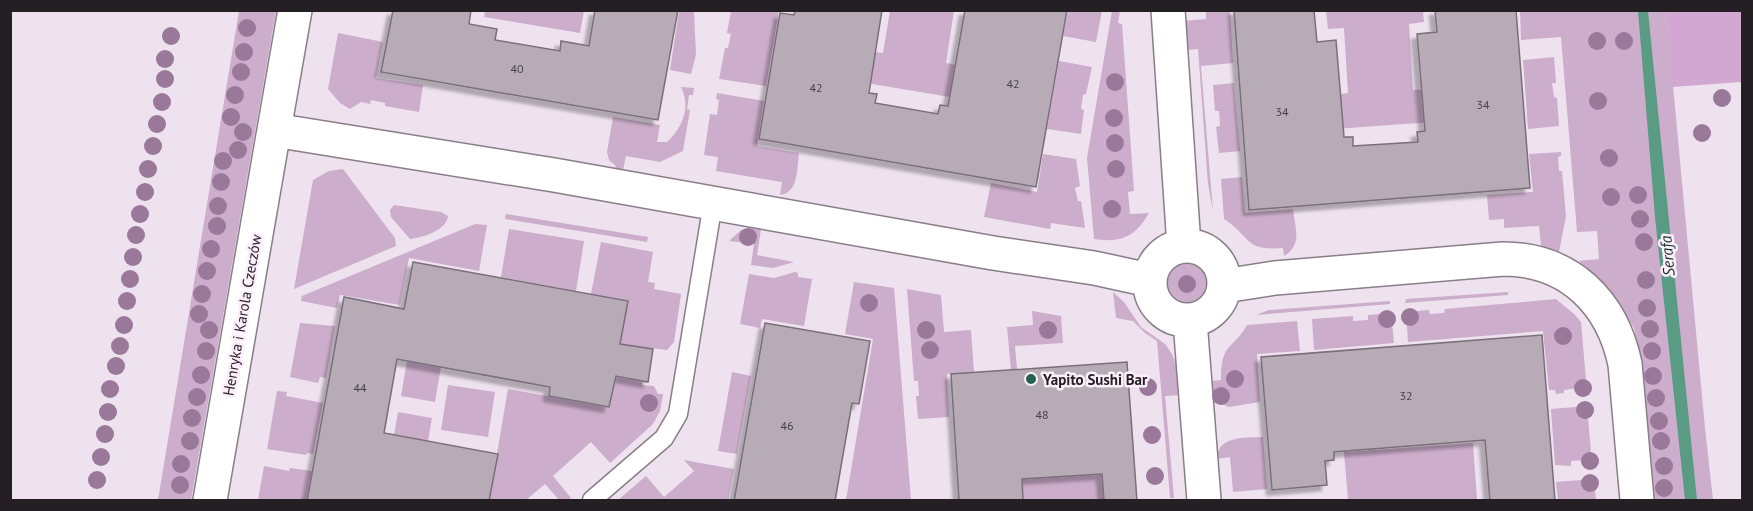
<svg xmlns="http://www.w3.org/2000/svg" width="1753" height="511" font-family="'PT Sans',sans-serif">
  <defs>
    <filter id="shadow"><feDropShadow dx="-5.5" dy="5.5" stdDeviation="1.5" flood-color="#0004"/></filter>
  </defs>
  <rect width="100%" height="100%" fill="#eee2ee"/>
  <path fill="#cdadcc" d="M239 11H276L191 500H158Z
    M485 11V10L584 11 580 33 484 17Z
    M679 11H694L696 55 691 74 670 70Z
    M731 11H779L766 86 719 79 725 48H728L731 34 727 33Z
    M890 11H954L946 63 962 66 956 98 860 82 865 51 883 53Z
    M1068 11H1102L1096 42 1063 36Z
    M1112 11H1120L1118 23 1122 24 1134 191 1128 192 1130 214 1149 213C1135 237 1121 243 1094 239L1087 158Z
    M1206 11H1230L1233 63 1201 66 1213 211 1208 184 1198 49 1184 50 1182 21 1206 19Z
    M1326 11H1423L1424 22 1409 24 1413 90 1429 89 1432 122 1334 129 1332 95 1348 93 1344 28 1328 29Z
    M1520 11H1666L1705 428 1713 500H1654L1641 358 1634 328 1617 299 1579 261 1599 259 1597 231 1577 232 1561 37 1521 40Z
    M338 33 383 42 376 78 423 85 419 112 385 106V103L371 100 370 104 361 102 350 109 340 103 328 89Z
    M1554 57 1556 83H1552L1554 97 1557 98 1559 126 1528 129 1523 60Z
    M1059 61 1092 67 1086 94 1083 95 1081 109 1084 110 1081 134 1047 129Z
    M1234 83 1240 151 1219 153 1216 127 1220 126 1219 111H1215L1213 85Z
    M681 87 694 88 693 95H689L687 109 690 110 683 151 660 162 626 156 623 170 615 168 616 166 609 160 607 152 613 117 660 125 657 142H667C683 127 691 107 681 87Z
    M717 93 764 101 757 146 799 153C797 167 799 193 780 195L782 182 716 171 718 157 704 155 710 114 717 115 719 100 716 99Z
    M1561 152V156L1558 157 1559 171H1562L1566 216 1559 252 1541 246 1539 226 1504 228V219L1489 220 1487 195 1533 192 1529 154Z
    M1043 154 1076 159 1080 186 1075 188 1078 201H1081L1085 228 1051 223 1050 229 984 217 991 183 1037 192Z
    M343 169 395 238 396 246 294 289 313 180 329 171Z
    M1242 177 1245 213 1293 209C1295 229 1303 244 1284 256L1283 248C1243 251 1252 237 1224 219L1221 179Z
    M394 205 441 212 448 216C447 230 422 238 410 239L391 217 390 210Z
    M506 214 648 237 647 242 505 219Z
    M475 224 487 225 479 271 409 258 400 305 340 295 337 308 301 301 302 296Z
    M750 228 761 229 757 255 794 262 773 268 751 265 754 244 729 241 741 230Z
    M509 229 584 241 576 291 501 277Z
    M601 242 653 252 648 282 655 283 654 289 681 294 674 342 667 350 620 344 628 301 591 294Z
    M1160 284a27 27 0 1 1 54 0a27 27 0 1 1-54 0Z
    M795 272 798 273V277L812 279 804 326 762 319 760 328 740 324 749 274 774 278Z
    M854 282 894 288 911 500H846L873 339 845 334Z
    M907 289 941 295 944 332 971 330 974 372 947 374 949 417 918 419 916 396H919L918 381H914Z
    M1113 292 1124 302 1141 327 1165 344 1172 354 1178 370 1179 395 1165 396 1174 498H1170L1157 341 1145 333 1133 321 1116 318Z
    M1508 292V295L1405 303 1406 299Z
    M1556 299 1574 314 1581 322 1587 391H1578L1577 388 1564 390V393L1556 394 1555 390H1549L1543 331 1408 342 1406 312 1429 310 1430 314 1444 313 1445 309Z
    M1390 301V304L1256 315 1269 310Z
    M1032 311 1061 316 1063 343 1015 346 1017 369 1011 370 1007 327 1033 325Z
    M1391 313 1394 343 1314 350 1312 319 1353 316V321L1368 320V315Z
    M1297 321 1300 351 1257 354 1260 402 1229 407 1216 402 1212 395 1211 381 1221 380C1221 342 1232 351 1247 325Z
    M300 323 335 326 326 378 320 377 318 383 290 377Z
    M408 355 442 361 435 402 401 396Z
    M732 372 751 376 737 454 718 451Z
    M615 377 642 381V385L654 386 658 394H663L660 411 653 424 610 463 591 442 553 476 571 498 568 500H559L545 484 526 500H489L508 389 609 407Z
    M448 385 495 392 488 437 441 430Z
    M277 391 287 392 286 396 323 403 313 454 307 453 306 455 267 449Z
    M1587 406 1592 464H1586L1585 460 1571 461V466L1555 465 1551 409Z
    M398 412 432 418 425 458 391 452Z
    M1263 437 1267 489 1233 492 1230 457 1217 459C1217 435 1246 438 1263 437Z
    M1473 443 1477 500H1348L1344 452Z
    M1019 450 1102 474 1104 500H1023Z
    M684 460 734 469 728 500H618L646 476 664 497 694 471Z
    M264 466 289 471 290 468 312 471 307 500H258Z
    M1594 479 1596 500H1558L1556 482Z"/>
  <path fill="#d2a7d1" d="M1666 11H1742V82L1672 87Z"/>
  <path fill="#5a9b84" d="M1638 11H1648L1697 500H1685L1655 217Z"/>
  <path fill="#b7abb6" stroke="#7a6f79" stroke-width="1.5" filter="url(#shadow)" d="M393 10H471L469 24 497 29 495 40 560 51 561 41 589 46 595 10H678L658 120 381 72Z
    M795 10H882L869 93 877 94 875 103 938 114 940 105 948 106 965 10H1067L1036 187 759 139 780 13 794 15Z
    M1234 10H1314L1317 42 1336 40 1344 137H1353V146L1418 142 1417 132 1425 131 1417 34 1437 32 1435 10H1516L1530 188 1249 210Z
    M413 262 628 301 620 344 653 349 648 382 616 376 609 407 549 396 550 387 397 359 384 433 498 454 489 501H307L344 297 404 309Z
    M765 323 870 341 859 404 852 403 835 501H734Z
    M1542 335 1555 501H1490L1485 440 1334 452V460L1325 461 1327 485 1272 490 1261 357Z
    M1127 362 1137 501H1104L1102 474 1022 479 1023 501H959L951 374Z"/>
  <g fill="none" stroke-linecap="round" stroke-linejoin="round">
    <g stroke="#897e88" stroke-width="21">
      <path id="service" d="M592 500 664 438 678 414 713 203"/>
    </g>
    <g stroke="#897e88" stroke-width="36">
      <path id="minor" d="M295 10 274 130 554 175 993 253 1094 268 1149 280
        M1168 10 1184 246
        M1150 283a37 37 0 1 1 74 0a37 37 0 1 1-74 0Z
        M1224 286 1275 278 1503 259C1569 259 1612 302 1625 364L1637 500
        M1190 321 1204 500
        M210 500 274 130"/>
    </g>
    <use href="#service" stroke="#fff" stroke-width="18"/>
    <use href="#minor" stroke="#fff" stroke-width="33"/>
  </g>
  <g fill="#9a789a">
    <circle cx="247" cy="28" r="9"/>
    <circle cx="171" cy="36" r="9"/>
    <circle cx="1597" cy="41" r="9"/>
    <circle cx="1624" cy="41" r="9"/>
    <circle cx="244" cy="52" r="9"/>
    <circle cx="165" cy="59" r="9"/>
    <circle cx="241" cy="72" r="9"/>
    <circle cx="165" cy="79" r="9"/>
    <circle cx="1115" cy="82" r="9"/>
    <circle cx="235" cy="95" r="9"/>
    <circle cx="1722" cy="98" r="9"/>
    <circle cx="1598" cy="101" r="9"/>
    <circle cx="162" cy="102" r="9"/>
    <circle cx="231" cy="117" r="9"/>
    <circle cx="1114" cy="118" r="9"/>
    <circle cx="157" cy="124" r="9"/>
    <circle cx="243" cy="132" r="9"/>
    <circle cx="1702" cy="133" r="9"/>
    <circle cx="1115" cy="143" r="9"/>
    <circle cx="153" cy="146" r="9"/>
    <circle cx="238" cy="150" r="9"/>
    <circle cx="1609" cy="158" r="9"/>
    <circle cx="223" cy="161" r="9"/>
    <circle cx="148" cy="169" r="9"/>
    <circle cx="1116" cy="169" r="9"/>
    <circle cx="221" cy="182" r="9"/>
    <circle cx="145" cy="192" r="9"/>
    <circle cx="1638" cy="195" r="9"/>
    <circle cx="1611" cy="197" r="9"/>
    <circle cx="218" cy="206" r="9"/>
    <circle cx="1112" cy="209" r="9"/>
    <circle cx="140" cy="214" r="9"/>
    <circle cx="1640" cy="219" r="9"/>
    <circle cx="217" cy="226" r="9"/>
    <circle cx="136" cy="235" r="9"/>
    <circle cx="748" cy="237" r="9"/>
    <circle cx="1644" cy="242" r="9"/>
    <circle cx="211" cy="249" r="9"/>
    <circle cx="133" cy="257" r="9"/>
    <circle cx="207" cy="271" r="9"/>
    <circle cx="130" cy="279" r="9"/>
    <circle cx="1646" cy="280" r="9"/>
    <circle cx="1187" cy="284" r="9"/>
    <circle cx="202" cy="294" r="9"/>
    <circle cx="127" cy="301" r="9"/>
    <circle cx="869" cy="303" r="9"/>
    <circle cx="1647" cy="308" r="9"/>
    <circle cx="199" cy="314" r="9"/>
    <circle cx="1410" cy="317" r="9"/>
    <circle cx="1387" cy="319" r="9"/>
    <circle cx="124" cy="325" r="9"/>
    <circle cx="1650" cy="329" r="9"/>
    <circle cx="209" cy="330" r="9"/>
    <circle cx="926" cy="330" r="9"/>
    <circle cx="1048" cy="330" r="9"/>
    <circle cx="1563" cy="336" r="9"/>
    <circle cx="120" cy="346" r="9"/>
    <circle cx="930" cy="350" r="9"/>
    <circle cx="206" cy="351" r="9"/>
    <circle cx="1652" cy="351" r="9"/>
    <circle cx="116" cy="366" r="9"/>
    <circle cx="201" cy="375" r="9"/>
    <circle cx="1653" cy="376" r="9"/>
    <circle cx="1235" cy="379" r="9"/>
    <circle cx="1148" cy="387" r="9"/>
    <circle cx="1583" cy="388" r="9"/>
    <circle cx="110" cy="389" r="9"/>
    <circle cx="1221" cy="396" r="9"/>
    <circle cx="197" cy="397" r="9"/>
    <circle cx="1656" cy="398" r="9"/>
    <circle cx="649" cy="403" r="9"/>
    <circle cx="1585" cy="410" r="9"/>
    <circle cx="108" cy="412" r="9"/>
    <circle cx="192" cy="418" r="9"/>
    <circle cx="1659" cy="421" r="9"/>
    <circle cx="105" cy="434" r="9"/>
    <circle cx="1152" cy="435" r="9"/>
    <circle cx="190" cy="441" r="9"/>
    <circle cx="1661" cy="441" r="9"/>
    <circle cx="101" cy="457" r="9"/>
    <circle cx="1590" cy="461" r="9"/>
    <circle cx="181" cy="464" r="9"/>
    <circle cx="1664" cy="466" r="9"/>
    <circle cx="1155" cy="476" r="9"/>
    <circle cx="97" cy="480" r="9"/>
    <circle cx="1590" cy="483" r="9"/>
    <circle cx="180" cy="485" r="9"/>
    <circle cx="1664" cy="488" r="9"/>
  </g>
  <circle fill="#24624e" stroke="#fceffb" stroke-width="2" cx="1031" cy="379" r="6"/>
  <g text-anchor="middle" dominant-baseline="central" stroke-width="5" stroke-linejoin="round" paint-order="stroke">
    <g font-size="12" fill="#484248">
      <text x="517" y="68">40</text>
      <text x="1013" y="83">42</text>
      <text x="816" y="87">42</text>
      <text x="1483" y="104">34</text>
      <text x="1282" y="111">34</text>
      <text x="360" y="387">44</text>
      <text x="1406" y="395">32</text>
      <text x="1042" y="414">48</text>
      <text x="787" y="425">46</text>
    </g>
    <g font-size="15" fill="#231f23" stroke="#fceffb">
      <text transform="translate(242 315) rotate(-80)">Henryka i Karola Czeczów</text>
    </g>
    <g font-size="15" font-weight="bold" fill="#231f23" stroke="#fceffb" text-anchor="start">
      <text x="1043" y="379">Yapito Sushi Bar</text>
    </g>
    <g font-size="16" font-style="italic" fill="#143329" stroke="#fceffb">
      <text transform="translate(1667 256) rotate(-95)">Serafa</text>
    </g>
  </g>
  <rect width="1753" height="511" fill="none" stroke="#231f23" stroke-width="24"/>
</svg>
